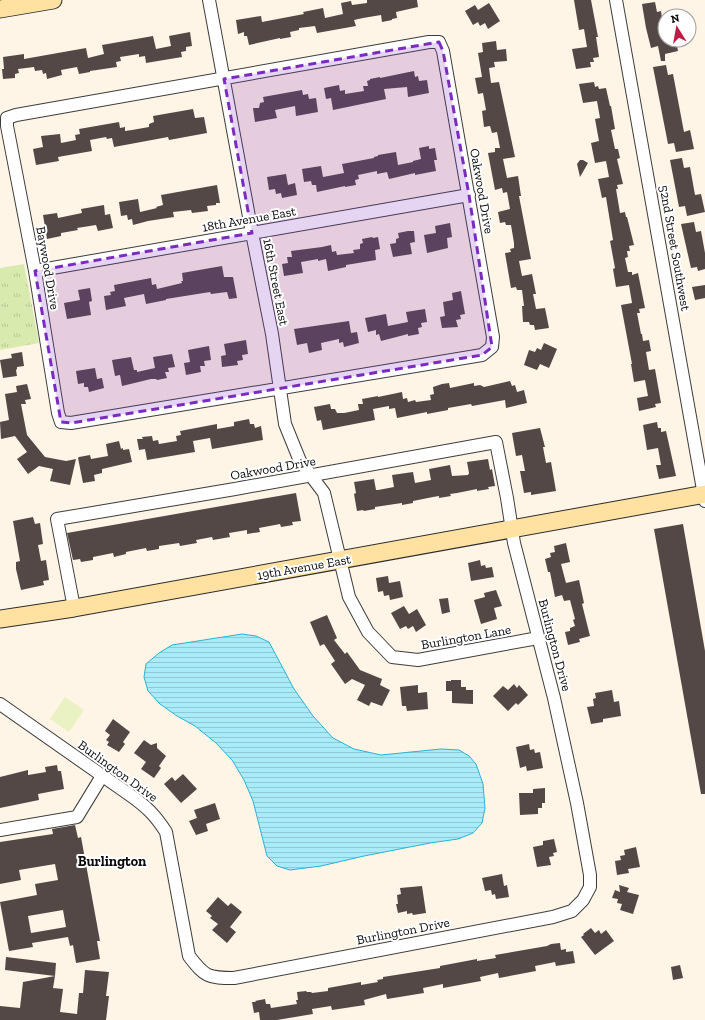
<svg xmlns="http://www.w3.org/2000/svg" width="705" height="1020" font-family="'Zilla Slab',serif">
  <defs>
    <pattern id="grass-tufts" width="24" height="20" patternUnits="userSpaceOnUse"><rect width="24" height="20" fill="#d9eaaf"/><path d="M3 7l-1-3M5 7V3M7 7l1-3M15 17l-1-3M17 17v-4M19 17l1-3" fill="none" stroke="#b9c795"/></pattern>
    <pattern id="water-rules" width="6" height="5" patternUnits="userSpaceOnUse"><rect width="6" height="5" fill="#a9ebf9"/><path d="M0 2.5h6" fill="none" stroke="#90c8d4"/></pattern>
  </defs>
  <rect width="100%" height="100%" fill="#fff5e6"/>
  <path fill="url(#grass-tufts)" d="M24 264 39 343 0 350V268Z"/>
  <path fill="#eaf1c2" d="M65 697 84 710 69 732 50 719Z"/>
  <path fill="url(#water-rules)" stroke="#2cb2d3" d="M242 634 256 636 269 642 294 689 313 716 333 738 354 749 381 755 441 749 459 750 469 756 476 764 483 784 485 808 482 823 473 833 458 839 430 843 364 856 321 866 290 870 277 866 267 856 253 801 244 780 232 760 216 743 195 726 177 716 160 704 148 691 144 677 146 664 159 653 172 645Z"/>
  <path fill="#534846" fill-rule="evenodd" d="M367 0H417L418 7 396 12 397 18 392 19V20L382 22 381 15 363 18 354 20 356 26 317 33 315 26 299 28V30L290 32 291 37 280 39V38L249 45 247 36H244V32L238 34 236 20 261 16 262 22 304 14 303 12 323 8 325 18 343 14 341 3 351 1 352 5 367 3Z
    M574 0H591L598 37H596L599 57 593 58 594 62H590L591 67 576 69 572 49 587 47 584 29 579 30Z
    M655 2 657 12 661 11 665 40H676L678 51 665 54V61H661L658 46 651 48 646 28 642 4Z
    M489 3 500 21 488 29 485 23 480 26 478 22 473 25 465 11 475 5 478 10Z
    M190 32 192 46 186 47V51L181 52 182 57 146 63 145 56 139 57V54L120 57 121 61 116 62 117 67 90 71V72L79 74 77 67 61 70 62 75 47 79 46 73 43 74 42 70 35 71 34 67 18 69 19 73 15 74V78L3 79 2 69H4L3 57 24 54V59L86 48 88 58 104 54 102 45 153 36 156 49 171 46 169 36Z
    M496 41 497 50 506 49 507 61 494 62 495 67 489 68 491 83 499 82 515 157 503 159 507 178 518 176 521 196H519L531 259 519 261 522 276 532 274 536 294H533L536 309 545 308 549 328 535 330 534 325H530L529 322H523L522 306H524L522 290H517L516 287 511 288 505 253 511 252 510 249 514 248V243L511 225H506L505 222 500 223 498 212 510 209 507 192 503 193 502 188 495 190 488 153 495 152V148H500L497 132 492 133 490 126 484 127 482 111 486 110 483 93 478 94 475 78 482 77 478 53 483 52 482 43Z
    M666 65 668 75 673 74 684 132 690 130 694 149 676 152 674 143 668 144 653 67Z
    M414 71 415 77 418 76 419 81 427 80 429 93 408 97 407 87 384 89 386 99 333 110 331 98 326 99 324 88 339 85 340 91 345 90V94L364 91 363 86H368L367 81 370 80V79L380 77V78Z
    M594 82 595 87 598 86 599 89 606 88 610 106H611L615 129 611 130 615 149H618L620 158 617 159 623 184 617 185 618 189H616L620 213 625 212 626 217H627L634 245 629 246 630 251H627L628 257 625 258 628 272H632V275L638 273 645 308 639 309 640 313H637L641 334H642L643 341 649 340 651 351 646 352 649 370 655 369 661 403 655 404 656 407 639 411 637 398 648 396 645 380 634 382 631 364H632L621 305 632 303 629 285 616 287 613 269 615 268 610 241 613 240 606 197 602 198 598 179 609 177 606 161 595 163 591 143 599 141 595 119 600 118 597 101 583 103 579 84Z
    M302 90 303 95 308 94 309 99 316 98 318 112 296 116 295 106 275 110 277 118 255 122 253 108H259L260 103 264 102 263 97Z
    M193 109 195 118 204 117 207 133 169 140 168 137 114 147 112 138 107 139 106 137 90 140 92 151 58 157 59 161 36 165 33 149 43 147 41 136 60 134 61 143 76 140 75 135 80 134 79 129 119 122 120 128 125 127V131L132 130 149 127V124L154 122 153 116Z
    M429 146V149L435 148 437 160H434L436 171 415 175V173L389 179 387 172 377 174V171L358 175 359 179 355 180 356 185 345 187V186L317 192 316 185H312L311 181 304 182 302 169 321 166 323 177 344 173 342 164 374 158V157L378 156V155L396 152 398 165 413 162V161L421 159 419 148Z
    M682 158 684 168 690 167 695 195 701 194 705 212 687 216 685 206 679 207 670 160Z
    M580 160H583L588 163 580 177 577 164Z
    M286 174 288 185 295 183 297 195 282 198 281 193 276 194 275 189 269 190 267 177Z
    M217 185 220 203H216V205L207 206 208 211 192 213 191 210 173 212 174 217 148 221 133 225 132 219 128 220 127 215 121 216 119 202 138 199 140 212 157 208 156 207 163 205 161 195Z
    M104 205 105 215 110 214 113 228 98 231 96 225 77 228 78 230 61 233V236L47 239 43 215 57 213 58 218 82 213 81 209Z
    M694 222 696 232 701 231 705 253V269L698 271 697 267 691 268 681 224Z
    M450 223 452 237 447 238 448 248 427 253 424 235 436 233 435 226Z
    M408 231H414L415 242 410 243 412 254 393 257 390 244 396 243V239L399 238 398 233Z
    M372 237 373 238 378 237 380 249 375 250 376 260 346 265V267L328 271 326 259 318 261V259L301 262 303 273 284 276 282 264 288 263 287 257H292L291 251 322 247 331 245 332 252 336 251 337 255 354 253 353 250 360 249V244L363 243 362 239Z
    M222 266 224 277H233L237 298 229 299 227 292 211 294 210 292 166 299V300L146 304 144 294 124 298 126 306 106 310 104 296 111 295 110 292 115 291 114 285 151 278 152 285 156 284 157 289 182 283 181 281H183L182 273Z
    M705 285V298L695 300 692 287Z
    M90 288 92 301 89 302 91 315 67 319 64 303 80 300 78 290Z
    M461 291 465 314 460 315 461 319 456 320 458 327 442 328 440 317 445 316 443 302 453 300 452 293Z
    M425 309 427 322 421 323 422 327 418 328 419 334 408 336V334L381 341 379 334 376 335V330L368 332 365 318 386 314 388 326 408 322 406 312Z
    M349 321 351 333 357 332 359 343 344 347 343 342 339 343V339L321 343 322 350 309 353 307 343 297 345 294 329Z
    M246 340 248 354 242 355 243 360 237 361 238 365 222 367 221 356 226 355 224 344Z
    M544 343 557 349 549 368 540 364 537 370 524 365 529 350 535 352 537 348 541 350Z
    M209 346 211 360 204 361 205 366H200L201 372 186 375 184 363 190 362 188 350Z
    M22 352 24 366 17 367V369L16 370 17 376 3 378 0 360 12 358 11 354Z
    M172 354 175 367 168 368 169 372H165L167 378 157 380 156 379H151L122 386 120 375 115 376 112 360 131 357 134 370H137V372L155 368 153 357Z
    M95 368 97 379 102 378 104 388 89 392 88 387H84V383L78 384 76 371Z
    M510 381 512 386 515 385 517 392 524 390 527 403 506 408 505 400 472 406 471 404 448 408V410L427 414V412L397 418 395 408 389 409V406L373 409 375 420 323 430 321 420 317 421 314 407 330 404 331 409H335L337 413H344L359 410 358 404H363L362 399 378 396V397L402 392 403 399 407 398 408 402 415 400 416 402 431 400 430 395 434 394 433 387 442 384 449 383 450 388 474 383V386L480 385 484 387Z
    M27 384 31 399 25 400 26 404H21L27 435 45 457 66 461 76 459 70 485 50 481 53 469 39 466 28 474 17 459 27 452 15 436 1 439 0 422 9 420 5 394 17 392 16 386Z
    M249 419 250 424H254L255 428 261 426 263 440 212 449 210 438 193 441 195 452 147 460 145 449 139 450 137 439H143L142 437 152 436 153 441 158 440 159 444 177 441 176 436 181 435 180 431 217 424V429L234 426V422Z
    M657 422 658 428H661V432L666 431 676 476 659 479 656 465H661L658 448 647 450 643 425Z
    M540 428 545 447H543L546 463 551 462 556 491 531 495V492L524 493 520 471H525L522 455 516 456 512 433Z
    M119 441 121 449 123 448V450L129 449 132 462 102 469V473L94 475 95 481 83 483 78 458 79 457 90 455 91 459 108 456 106 444Z
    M488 459 490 470 492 469 495 486 488 487 489 489 477 491V489L457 493 450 494 451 496 439 498V496L433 497 413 501V503L402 505V503L395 504 375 507V509L364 511 363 510 357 511 354 494 356 493 354 482 374 479 376 490H378L394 487 392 475 413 472 415 483 431 480 429 469 450 465 452 476 468 475 469 473 467 462Z
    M296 493 301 521 292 522 293 525 281 527 280 524 259 528 260 532 247 534V530L229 533 230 537 213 540 212 537 196 540 197 543 180 546 179 543 159 546V549L147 551 146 548 126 552V554L114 557 113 553 93 557V560L81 562 80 559 73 560 67 533Z
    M33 517 35 524 40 523 43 544 38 545 41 561 46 560 49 580 43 581 44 585 21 590 16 569V562L20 561 13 521Z
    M683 524 705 651V794H701L654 529Z
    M566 543 570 562 561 564 566 583 579 580 584 603 582 604 590 636 579 639 580 642 568 645 565 632 570 631V628L575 626 573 620 575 619 570 600 564 601 562 595 555 597 550 572H548L545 559 551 557 550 553 555 552 554 546Z
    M480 560 481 566 485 565 486 568 492 567 494 577 471 581 468 563Z
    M388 576 389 583 400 581 403 597 390 600 389 595 384 596 383 591 378 592 376 578Z
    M496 590 502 606 494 608 497 619 481 624 474 600 485 597 484 593Z
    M448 598 450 612 442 614 439 599Z
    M404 606 409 614 417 609 426 625 416 632 413 626 408 629 406 626 400 629 391 613Z
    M327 615 337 638 334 640 345 654 347 652 360 670 382 679 380 685 390 690 382 706 371 702 369 706 357 700 365 685 352 679 345 684 331 664 335 661 324 644 320 646 310 622Z
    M451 680H461V687H466V690H473V704L452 703V691H446V681H451Z
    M514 684 517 688 519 685 528 695 518 705 516 703 508 711 493 696 503 686 508 690Z
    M418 685V693L427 692 428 709 407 711 406 706H402L400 687Z
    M612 690 614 702 619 701 621 716 603 719V722L591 724 587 707 594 706 593 699 596 698 595 693Z
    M113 719 130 732 123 742 125 744 119 752 107 745 109 742 106 740 110 735 105 731Z
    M144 740 151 745 157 743V748L166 756 159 766 161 768 154 778 141 769 146 762 134 753Z
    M529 744 530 750 534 749 535 753 540 752 543 768 527 771 526 766 520 768 516 747Z
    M57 765 58 771H61L64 789 38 794 39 800 0 808V777L28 770V775L46 772 45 767Z
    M183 774 197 789 181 803 164 784 172 777 175 781Z
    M545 788V803H542V808H538V814L520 815 519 793H533V789Z
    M215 803 220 819 206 824 208 831 196 835 189 821 197 818 194 810Z
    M75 825 78 838 81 837 100 941H97L100 959 76 963 73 945 70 946 68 937 32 943 33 947 9 951 0 902 37 895 35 884 58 880 55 864 19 870 21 880 0 884V842L53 834 52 829ZM63 910 66 927 31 933 28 916Z
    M554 839 557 852 553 853 554 856 549 857 551 865 537 867 533 847 543 845V841Z
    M636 847 640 867 628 869 629 873 617 875 615 861 621 860 620 856 625 855 624 850Z
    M502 874 504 886 507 885 509 897 496 899 495 894 492 895 491 890 485 891 482 878Z
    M619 885 629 888 627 892 639 895 633 914 620 910 622 904 617 903 618 899 612 898 615 890 620 892Z
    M422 886 426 913 413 915 412 913 407 914V911L398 913 396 904H398L397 895 401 894 400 888Z
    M218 897 228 906 231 903 242 912 230 927 236 932 227 943 212 930 218 924 210 918 212 916 206 911Z
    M591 928 595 933 599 930 601 934 606 930 614 941 595 955 581 937 584 935 583 934Z
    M560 943 561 950 566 949V952L573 951 575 963 556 966 555 962 535 966 536 971 499 978 498 973 480 977 481 981 443 988V984L423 988 424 993 387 999 386 994 364 1000 365 1005 332 1010 331 1006 312 1009 313 1014 277 1020H260L259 1012 254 1013 252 1002H256L255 1001 265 999 266 1004H270L271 1008 297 1004 296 1000H298L297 992 306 991 307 992H311L312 993 328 991V988L361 982V985L378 982 377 980 383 979V977L440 968V966L477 959V961L496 958 495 955 547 946 551 944Z
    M6 957 56 963 55 976 5 970Z
    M680 965 683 978 673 980 671 967Z
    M85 970 109 972 106 996H109L106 1020H0V1006L20 1008 23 982 55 976 53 988 63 989 60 1012 77 1014 79 993H83Z"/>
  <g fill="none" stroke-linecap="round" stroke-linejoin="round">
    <g stroke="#3d3d3d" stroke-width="14">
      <path id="street" d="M209 0 252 233 272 334 285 424 300 461 324 493 349 597 368 632 392 657 418 660 538 638
        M616 0 705 501
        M429 42H439L443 51 493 337 492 347 482 355 71 423 61 422 58 413 35 271 7 126V118L16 115Z
        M35 271 469 195
        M0 704 130 795C147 807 155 815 166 832L189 956C205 977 208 978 234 978L553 917 572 911 583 900 590 887V875L577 803 554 698 514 543 507 498 496 442 235 489 57 519 74 608
        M0 830 77 817 102 776"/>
    </g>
    <g stroke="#2c2c2c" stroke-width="19">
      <path id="secondary" d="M0 9 53 0
        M0 619 74 608 705 494"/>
    </g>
    <use href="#street" stroke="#fff" stroke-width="12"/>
    <use href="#secondary" stroke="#ffe2a1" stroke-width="17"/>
  </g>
  <path fill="#7b2cbf" fill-opacity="0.2" stroke="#7b2cbf" stroke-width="3" stroke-dasharray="8 5" stroke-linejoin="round" d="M439 42 443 51 469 195 492 347 482 355 71 423 61 422 35 271 252 233 224 79Z"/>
  <g text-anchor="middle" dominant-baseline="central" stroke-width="4" stroke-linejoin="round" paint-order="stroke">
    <g font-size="13" fill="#0a0a0a" stroke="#fff">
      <text transform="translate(482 191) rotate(80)">Oakwood Drive</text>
      <text transform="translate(249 219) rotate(-10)">18th Avenue East</text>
      <text transform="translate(675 248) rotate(80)">52nd Street Southwest</text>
      <text transform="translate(48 268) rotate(80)">Baywood Drive</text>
      <text transform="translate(276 282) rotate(79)">16th Street East</text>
      <text transform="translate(273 468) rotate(-10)">Oakwood Drive</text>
      <text transform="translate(304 567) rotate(-10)">19th Avenue East</text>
      <text transform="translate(466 637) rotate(-10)">Burlington Lane</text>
      <text transform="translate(555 645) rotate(75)">Burlington Drive</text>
      <text transform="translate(118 771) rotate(36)">Burlington Drive</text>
      <text transform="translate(403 931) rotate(-11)">Burlington Drive</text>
    </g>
    <g font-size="14" font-weight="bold" fill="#0a0a0a" stroke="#fff">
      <text x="112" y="861">Burlington</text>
    </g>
  </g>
  <g transform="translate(677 28) rotate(349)"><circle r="19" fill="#ffffff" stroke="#9d9d9d"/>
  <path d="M0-3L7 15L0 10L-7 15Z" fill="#be1d45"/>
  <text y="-6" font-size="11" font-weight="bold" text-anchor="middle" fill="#0a0a0a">N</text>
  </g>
</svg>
